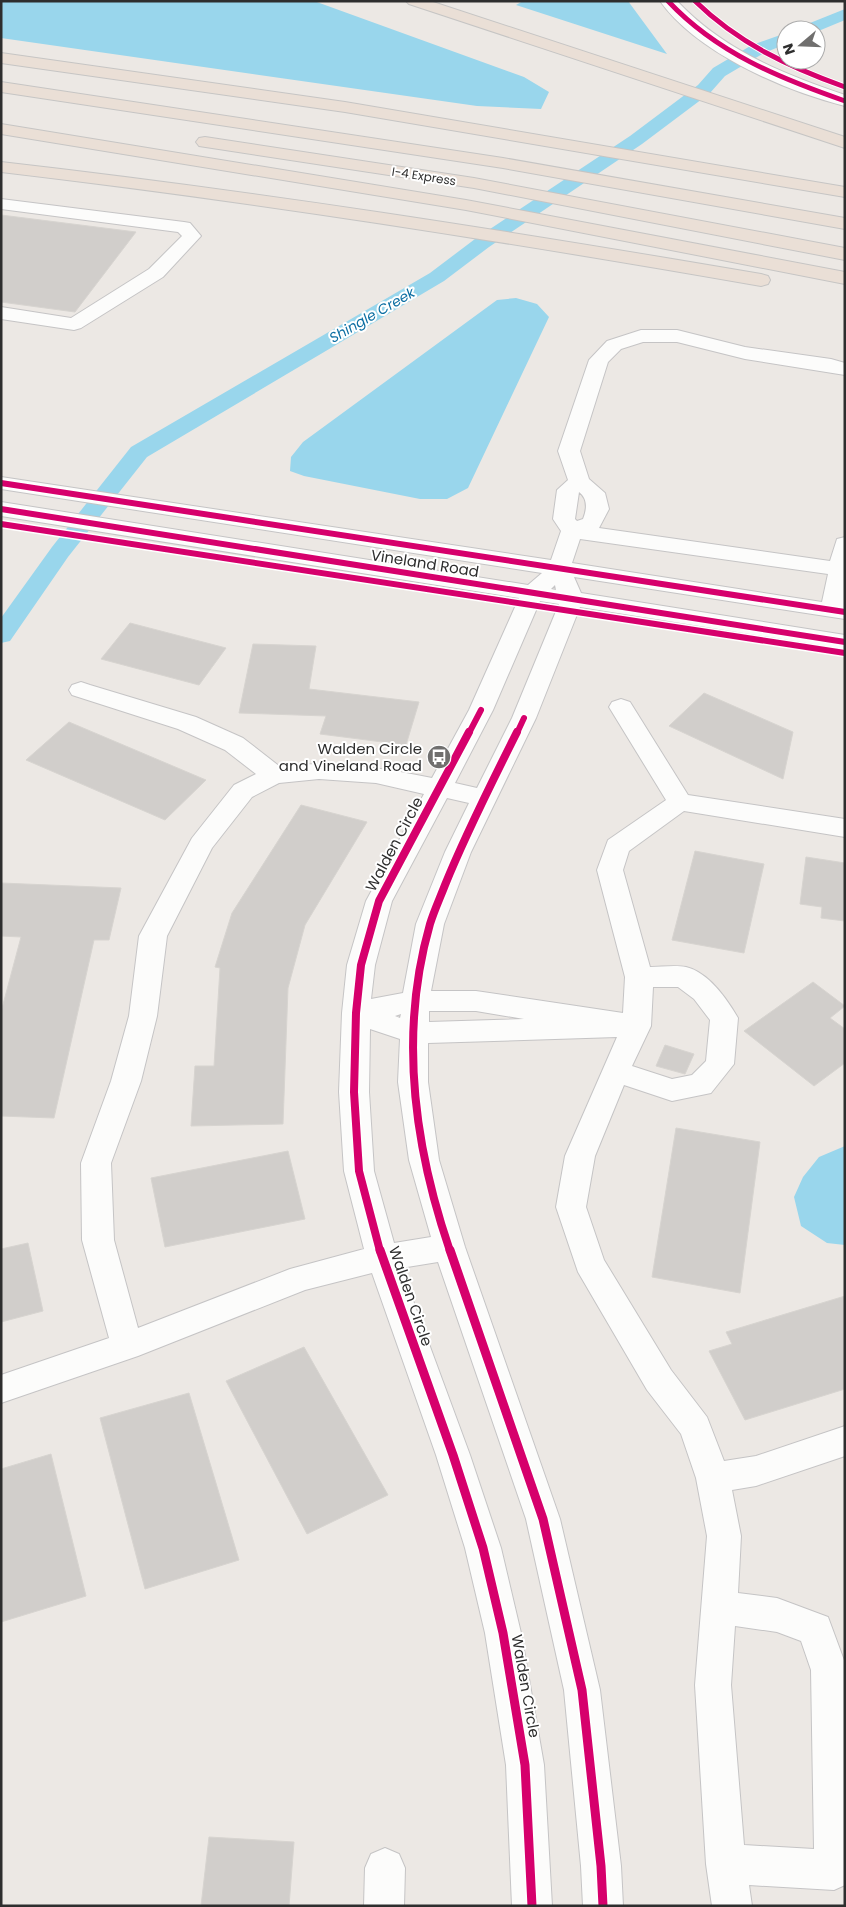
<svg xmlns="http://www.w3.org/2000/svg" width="846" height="1907" font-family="Poppins,sans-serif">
  <rect width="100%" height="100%" fill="#ece8e4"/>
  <path fill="#99d6ec" d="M1 1H314L524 77 549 92 541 109 477 106 1 38Z
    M523 1H628L667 54 516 5Z
    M516 298 537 304 549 317 468 488 447 499H420L304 476 290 471 291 457 303 442 497 300Z
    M845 1146V1245L827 1243 801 1226 794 1197 803 1177 819 1157Z"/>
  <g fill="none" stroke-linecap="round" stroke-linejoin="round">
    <path fill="#99d6ec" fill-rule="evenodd" d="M845 9V20L816 32V30H798L800 27Z
      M786 33V44L764 53 725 76 710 93 642 144 489 247 444 281 147 457 68 557 10 641 1 643V618L52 547 131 447 430 273 475 239 630 136 698 85 713 68 752 45Z"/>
  </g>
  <path fill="#d1cecb" stroke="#d7d4d0" d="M1 215 136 232 75 312 1 302Z
    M130 623 226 648 199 685 101 659Z
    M253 644 316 646 309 689 419 702 406 745 320 734 326 716 239 713Z
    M704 693 793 732 783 779 669 726Z
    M69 722 206 780 165 820 26 760Z
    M301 805 367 822 305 925 288 988 283 1124 191 1126 195 1066H214L220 968 215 967 232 913Z
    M695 851 764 864 744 953 672 940Z
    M806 857 845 863V921L821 918 822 907 800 904Z
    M1 883 121 888 109 940H94L54 1118 1 1116V1012L21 937 1 936Z
    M813 982 845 1006 830 1018 845 1029V1063L814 1086 744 1031Z
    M665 1045 694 1054 685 1074 656 1066Z
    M676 1128 760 1142 740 1293 652 1277Z
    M288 1151 305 1219 165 1247 151 1178Z
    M28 1243 43 1311 1 1322V1249Z
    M845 1296V1389L745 1420 709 1351 732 1344 726 1332Z
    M304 1347 388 1495 307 1534 226 1381Z
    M189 1393 239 1560 145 1589 100 1418Z
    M51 1454 86 1596 1 1622V1469Z
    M209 1837 294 1842 289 1906H201Z"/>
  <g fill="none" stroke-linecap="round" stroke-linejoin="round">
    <g stroke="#c5c4c5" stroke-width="2">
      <path id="minor" d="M660 1H677C723 50 783 74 845 95V106C785 91 697 53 660 1Z
        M1 199 184 222 190 223 201 236 163 277 81 328 74 330 1 319V307L71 318 149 269 182 236 178 232 1 209Z
        M641 330H677L745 347 831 359 845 363V375L745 359 677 342H643L621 349 608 362 580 451 589 479 605 493 609 509 599 528 830 561 837 539 845 537V619L574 577 581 593 845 635V649L580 607 536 718 471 852 444 924 431 991H476L623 1013 625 977 597 870 608 840 666 800 609 707 612 702 621 699 630 702 688 795 845 819V837L684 811 629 851 623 870 650 967C661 967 675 965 686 967 708 972 727 999 738 1018L734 1064 711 1093 672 1101 624 1085 595 1156 586 1207 604 1260 671 1370 707 1417 724 1461 756 1456 845 1426V1456L756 1486 732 1490 741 1536 738 1593 777 1598 828 1617 845 1663V1885L834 1890 749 1885 752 1906H712L706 1864 695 1685 707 1536 696 1478 681 1434 647 1390 578 1272 556 1207 565 1156 617 1037 428 1043V1082L439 1160 465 1247 560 1519 600 1690 621 1866 623 1906H583L581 1866 564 1690 526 1519 438 1262 401 1268 470 1455 501 1548 521 1633 544 1765 552 1906H512L506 1765 485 1633 465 1548 436 1455 372 1273 305 1290 138 1356 1 1403V1375L109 1338 82 1240 81 1163 111 1081 129 1016 139 936 192 838 234 785 256 774 225 750 178 729 72 695 69 690 72 685 81 682 90 685 196 717 243 738 279 766C335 761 377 767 432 778L469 710 519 598 1 516V502L528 585 542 573 1 489V477L551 560 561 531 553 519 557 490 568 480 558 451 589 360 607 341ZM579 492C588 499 587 509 583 519L577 521 575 519ZM580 539 828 574 822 602 572 563ZM555 585 556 590 551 589ZM540 601 559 604 512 718 477 788 455 783 493 710ZM319 779 376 783 424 794 366 901 347 965 342 1013 339 1092 344 1171 364 1249 290 1269 138 1328 114 1240 111 1163 141 1081 157 1016 167 936 212 848 252 797 279 783ZM447 798 469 803 445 852 416 924 403 993 371 999 375 965 392 901ZM653 987H678L694 999 710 1020 706 1061 692 1075 672 1079 632 1066 651 1026ZM429 1011H476L524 1019 429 1022ZM401 1014 400 1018 395 1016ZM370 1029 400 1039 398 1082 409 1160 431 1237 394 1243 374 1171 369 1092ZM735 1626 777 1632 801 1641 811 1670 814 1849 744 1845 731 1685Z
        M385 1848 399 1854 405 1868 404 1906H364L365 1868 371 1854Z"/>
    </g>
    <g stroke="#c6c5c4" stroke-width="2">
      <path id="highway" d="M406 1H430L845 137V148L409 4Z
        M1 53 345 102 845 187V197L345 112 1 63Z
        M1 82 503 158 845 218V229L503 168 1 92Z
        M1 124 466 200 845 272V284L466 210 1 134Z
        M205 137 474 178 845 248V260L474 188 199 146 196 142 199 138Z
        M1 162C256 191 509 231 761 274L768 276 770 280 768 284 761 286C509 242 256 202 1 172Z"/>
    </g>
    <use href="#minor" fill="#fcfcfb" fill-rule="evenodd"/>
    <use href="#highway" fill="#eadfd6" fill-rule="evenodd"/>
    <g stroke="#fff" stroke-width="7">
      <path id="cycleway-far3" d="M668 1C717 53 779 78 845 101
        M695 1C738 43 789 67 845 87"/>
    </g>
    <g stroke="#fff" stroke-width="9">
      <path id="cycleway-far2" d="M1 483 845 612
        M1 509 845 642
        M1 524 845 653
        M469 733 481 710
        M517 733 524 718"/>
    </g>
    <g stroke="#fff" stroke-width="11">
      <path id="cycleway-far1" d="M380 1251 359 1171 354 1092 356 1013 361 965 379 901 469 732
        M450 1251C414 1146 399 1032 430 924 434 911 440 898 445 885 466 833 492 782 517 732"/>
    </g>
    <g stroke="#fff" stroke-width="12">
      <path id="cycleway" d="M380 1250 453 1455 483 1548 503 1633 525 1765 532 1906
        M450 1250 543 1519 582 1690 601 1866 603 1906"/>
    </g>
    <use href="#cycleway-far3" stroke="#d6006c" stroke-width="5"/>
    <use href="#cycleway-far2" stroke="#d6006c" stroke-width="6"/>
    <use href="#cycleway-far1" stroke="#d6006c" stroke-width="8"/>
    <use href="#cycleway" stroke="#d6006c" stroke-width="9"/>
  </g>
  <defs>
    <g id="bus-disc" transform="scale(1.25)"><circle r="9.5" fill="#706f6e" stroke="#fff"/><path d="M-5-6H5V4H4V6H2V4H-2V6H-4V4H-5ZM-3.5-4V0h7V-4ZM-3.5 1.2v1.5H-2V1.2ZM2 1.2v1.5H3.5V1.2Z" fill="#fff"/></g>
  </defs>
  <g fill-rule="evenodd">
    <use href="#bus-disc" x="439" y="757"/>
  </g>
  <g text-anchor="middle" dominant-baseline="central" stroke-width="4" stroke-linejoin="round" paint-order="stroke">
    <g font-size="12" fill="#2e2e2e" stroke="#fff">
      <text transform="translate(424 176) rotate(9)">I-4 Express</text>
    </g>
    <g font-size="14" font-style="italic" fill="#0d6fa3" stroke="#fff">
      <text transform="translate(372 315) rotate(-30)">Shingle Creek</text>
    </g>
    <g font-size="15" fill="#2e2e2e" stroke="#fff">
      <text transform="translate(425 563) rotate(9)">Vineland Road</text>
      <text transform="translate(394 844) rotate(-62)">Walden Circle</text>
      <text transform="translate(411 1296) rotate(71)">Walden Circle</text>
      <text transform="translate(526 1686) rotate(80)">Walden Circle</text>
    </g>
    <g font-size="15" fill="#2e2e2e" stroke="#fff" text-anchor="end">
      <text x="422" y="748">Walden Circle<tspan x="422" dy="17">and Vineland Road</tspan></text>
    </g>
  </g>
  <rect width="846" height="1907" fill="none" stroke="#2e2e2e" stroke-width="5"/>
  <g transform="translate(801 45) rotate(251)"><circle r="24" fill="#ffffff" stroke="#ababab"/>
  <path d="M0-4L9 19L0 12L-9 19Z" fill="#706f6e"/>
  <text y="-8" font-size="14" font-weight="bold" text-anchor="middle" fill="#2e2e2e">N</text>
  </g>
</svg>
